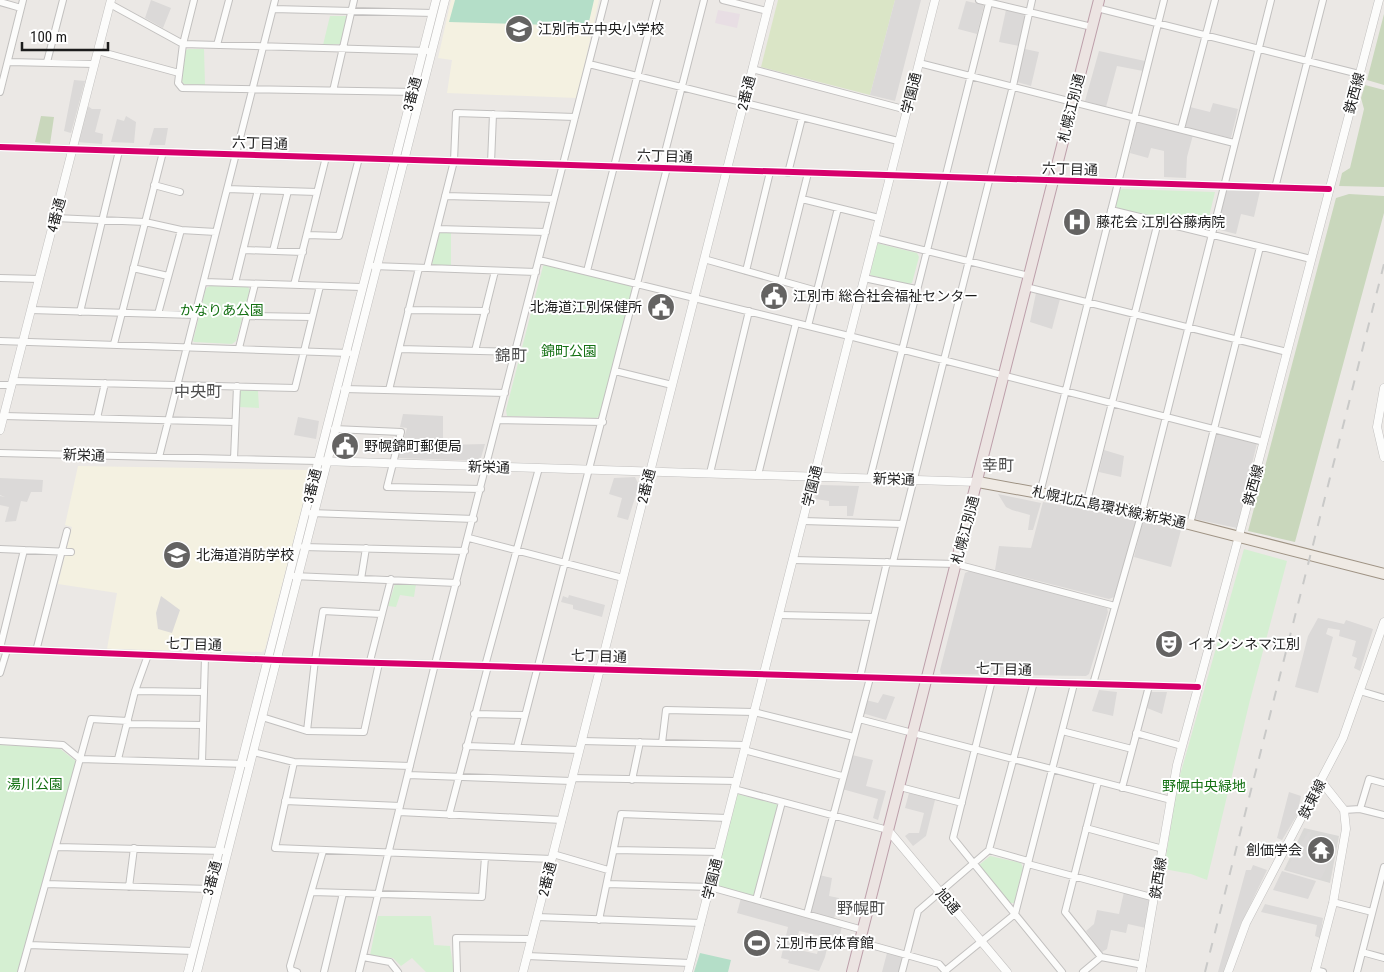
<svg xmlns="http://www.w3.org/2000/svg" width="1384" height="972" font-family="'Roboto Condensed','Noto Sans JP',sans-serif">
  <rect width="100%" height="100%" fill="#ebe8e5"/>
  <path fill="#e8dee4" d="M718 10 740 14 737 28 715 23Z"/>
  <path fill="#f4f1e1" d="M451 0H599L577 98 447 93 452 60 438 58Z
    M78 466 309 470 311 474 265 649 262 652 107 649 117 593 58 584 72 527 65 525Z"/>
  <path fill="#d9d8d6" d="M1304 828 1339 836 1330 883 1284 870Z"/>
  <path fill="#dae5c6" d="M778 0H895L870 95 761 67Z"/>
  <path fill="#c9d7bc" d="M1384 14V85L1367 80Z
    M1365 85 1384 90V187L1339 186 1342 173 1350 168 1364 109 1361 98Z
    M41 116 54 117 50 144 35 142Z
    M1349 194 1384 196V213L1295 542 1248 531 1336 198Z"/>
  <path fill="#d5efd2" d="M330 16H346L347 19 341 44 323 45Z
    M189 49H204L205 85 184 84 182 81 185 50Z
    M1123 189 1215 192 1206 229 1117 209 1116 205 1120 190Z
    M442 232H451V266L433 265 432 263 439 234Z
    M876 243 917 253 919 257 912 283 908 284 870 275Z
    M547 264 631 285 632 291 601 415 596 418 507 416 506 410 543 266Z
    M210 286 248 287 250 290 236 341 232 344 194 342 193 341 206 288Z
    M240 390 258 391 259 408 238 407Z
    M1244 549 1287 561 1250 700 1207 880 1191 874 1164 869 1177 786Z
    M395 584H416L414 597 400 595 396 607 388 606Z
    M0 745 59 748 77 762 18 972H0Z
    M737 794 779 805 755 896 712 885Z
    M990 856 1021 863 1023 868 1014 903H1009L979 865Z
    M378 916H431L434 945 450 946 454 972H426L412 958 401 966 393 958 370 955Z"/>
  <path fill="#b4dec8" d="M455 0H594L588 26 449 22Z
    M700 953 731 960 728 972H694Z"/>
  <path fill="#dbd9d8" fill-rule="evenodd" d="M151 0 171 8 163 28 145 18Z
    M895 0H921L895 101 870 95Z
    M966 1 984 5 977 34 958 29Z
    M1006 10 1026 15 1019 46 999 42Z
    M1025 49 1039 52 1031 86 1017 82Z
    M1099 51 1145 61 1143 71 1117 66 1106 107 1085 101Z
    M74 80 85 81 71 133 64 131Z
    M1213 103 1238 109 1231 138 1185 127 1190 107 1210 112Z
    M85 104 92 109H101L95 132 103 134 102 144 77 142Z
    M126 116 136 122 134 143 111 142 117 119 124 121Z
    M1137 121 1193 135 1187 157 1186 178 1164 177V151L1151 148 1148 158 1130 153Z
    M154 128H168L165 145H149Z
    M1226 191H1260L1254 217 1241 214 1236 234 1216 229Z
    M1036 293 1060 299 1052 329 1030 322Z
    M403 414 443 416V445L485 444 480 461 398 458 407 428 400 427Z
    M298 417 319 421 316 439 294 435Z
    M1217 433 1257 443 1237 528 1195 519Z
    M1104 450 1124 456 1121 477 1099 472Z
    M635 477 639 485 628 520 617 517 622 498 609 494 614 478Z
    M0 478 43 480 42 492H31L27 502 21 501 16 521 5 522 9 507 0 505V496L5 497 0 495Z
    M821 485 859 486 853 516H847V506H829V501L815 499 817 488Z
    M998 494 1041 503 1033 530H1028L1030 515 1012 510 1006 507Z
    M1043 502 1137 519 1114 597 1109 599 995 570 999 546 1031 548Z
    M1143 520 1181 530 1171 567 1134 557Z
    M969 571 1107 608 1108 612 1089 674 1086 676 941 674 940 670 965 573Z
    M569 595 605 605 602 617 573 609V605L561 602 563 596 568 598Z
    M161 596 180 610 172 633 158 629 156 613Z
    M1318 618 1344 624 1346 620 1373 629 1360 671 1354 668 1357 658 1352 656 1356 641 1339 636 1340 630 1328 628 1326 634 1333 637 1318 693 1295 687 1308 636Z
    M1099 690 1117 692 1113 716 1092 711Z
    M1150 692H1167L1162 714 1147 708Z
    M883 694 895 697 886 720 862 713 866 700 878 703Z
    M852 755 873 760 866 786 886 791 878 820 873 818 878 799 842 789Z
    M1289 792 1301 796 1297 815 1282 840 1277 838Z
    M909 793 935 800 926 836 913 846 905 836 909 833H919L924 813 905 808Z
    M1308 832H1311L1304 857 1328 864 1321 879 1286 870Z
    M1253 865 1267 870 1240 926 1224 972H1218L1246 870H1251Z
    M1282 871 1316 881 1308 899 1273 890Z
    M819 875 832 878 829 896 839 898 834 919 810 913Z
    M1124 892 1152 897 1146 928 1128 924 1126 933 1111 930 1107 949 1102 952 1086 931 1094 924 1097 910 1119 914Z
    M741 898 842 926 840 936 830 935 825 957 819 971 788 963 789 960 781 958 788 927 737 913ZM799 931 826 937 824 947 819 946 817 954 795 949Z
    M1265 904 1323 918 1320 938 1315 936 1317 925 1261 912Z
    M887 953 903 957 899 972H882Z"/>
  <g fill="none" stroke-linecap="round" stroke-linejoin="round">
    <g stroke="#c2c0bf" stroke-width="8">
      <path id="minor" d="M194 0 183 44 178 83 182 88 417 92
        M723 0 767 11
        M979 0 1092 27
        M0 2 21 8
        M110 4 183 44 428 51
        M1097 8 1359 74
        M273 9 433 13
        M217 45 229 0
        M98 51 179 73
        M9 62 94 64
        M47 62 63 0
        M919 63 1234 143
        M589 64 898 141
        M752 69 907 110
        M333 91 354 0
        M0 92 23 0
        M1181 129 1215 0
        M491 163 493 114
        M661 168 704 0
        M788 173 802 118
        M154 185 180 192
        M1275 188 1323 0
        M227 189 317 192
        M445 196 554 199
        M802 199 879 218
        M1111 210 1311 259
        M55 218 145 222 181 230 216 232
        M437 229 546 232
        M307 235 339 236 359 158
        M874 238 1029 276
        M243 250 303 252
        M273 251 288 191
        M704 259 817 291
        M539 260 849 336 1264 442
        M373 266 536 272
        M133 268 168 276
        M427 268 454 161 456 113 575 117
        M587 271 657 0
        M746 271 770 172
        M0 278 39 279
        M864 278 916 289
        M781 281 808 173
        M204 282 361 287
        M235 283 258 190
        M294 285 326 157
        M1026 287 1287 352
        M31 310 195 315
        M408 310 486 311
        M80 312 119 151
        M158 314 181 230
        M247 316 312 317
        M808 326 838 208
        M0 341 349 353
        M114 344 163 152
        M239 348 255 284
        M399 349 516 352
        M475 351 495 271
        M615 371 672 385
        M13 381 295 388 320 286
        M0 385H12
        M344 389 505 393
        M389 390 419 268
        M4 416 235 422
        M97 418 105 383
        M499 420 603 422
        M334 429 401 432 387 487 481 489
        M0 453 318 461
        M159 457 275 0
        M234 459 237 386
        M710 473 749 311
        M758 475 796 323
        M870 478 989 3
        M1040 493 1164 0
        M1087 501 1158 222
        M311 513 474 519
        M803 521 902 524
        M1190 524 1260 247
        M469 538 623 578
        M303 547 465 551
        M0 549 71 552
        M793 560 956 564 1115 606
        M893 562 1013 86 1032 0
        M293 576 457 583
        M361 579 366 548
        M779 615 874 617
        M0 648 24 550
        M36 651 67 531
        M370 661 391 579
        M485 666 539 468
        M0 673 7 650
        M860 677 887 562
        M992 680 953 838 1062 972
        M1093 684 1142 512 1271 0
        M135 691 204 692
        M1360 691 1384 698
        M474 714 525 715
        M262 717 307 731 364 732 379 663
        M859 719 1171 800
        M128 724 203 725
        M307 731 315 660 323 611 381 614
        M1062 731 1132 749
        M1136 733 1182 746
        M0 741 63 745 80 759 246 764
        M582 741 746 745
        M662 743 666 710 754 712 854 737
        M466 746 579 750
        M517 747 667 168
        M744 750 842 776
        M253 752 294 762 410 766
        M118 759 135 691 148 655
        M202 762 205 657
        M294 762 275 848 552 859
        M408 775 572 781
        M572 778 737 781
        M632 780 640 742
        M1098 782 1065 912 1101 957 1143 965
        M900 787 962 803
        M1122 788 1149 686
        M734 789 888 830
        M285 801 400 806
        M1360 809 1369 779 1384 783
        M1344 810 1360 809 1384 815
        M399 812 562 820
        M449 815 488 666
        M1086 828 1163 849
        M57 847 223 851
        M614 850 719 852
        M989 850 1028 861
        M553 854 608 870
        M1028 864 1155 898
        M46 884 209 889
        M607 884 710 887 863 930
        M129 887 134 848
        M312 892 482 897 485 857
        M756 900 782 802
        M1333 902 1372 912
        M807 914 870 678
        M537 917 701 923
        M599 920 621 814 727 818
        M860 942 939 964 946 972
        M29 945 193 951
        M1362 952 1384 958
        M527 956 690 963
        M363 957 390 962 398 972
        M1315 970 1323 972
        M945 971 1015 914 1074 684
        M21 972 91 719 128 721
        M297 972 291 970 290 966 323 851
        M324 972 343 893
        M359 972 435 664 605 0
        M457 972 456 938 531 939
        M902 972 918 911 989 850 1034 682
        M1083 972 1101 957
        M1357 972 1384 867"/>
    </g>
    <g stroke="#c2c0bf" stroke-width="9">
      <path id="tertiary" d="M0 147 1329 189
        M1384 388 1377 427 1384 457
        M0 430 111 0
        M321 461 978 482
        M0 649 277 660 1198 687
        M888 830 1007 972
        M188 972 436 0
        M197 972C278 648 361 324 445 0
        M523 972 770 0
        M688 972 935 0
        M1141 972 1177 765 1239 536 1379 0
        M1228 972 1246 923 1343 738 1384 622
        M1315 972 1333 903 1346 829 1344 810 1321 781"/>
    </g>
    <g stroke="#9f9384" stroke-width="12">
      <path id="primary" d="M978 482 1142 512 1384 574"/>
    </g>
    <g stroke="#bd9faa" stroke-width="12">
      <path id="trunk" d="M852 972 1099 0"/>
    </g>
    <use href="#minor" stroke="#fcfcfb" stroke-width="6"/>
    <use href="#tertiary" stroke="#fcfcfb" stroke-width="8"/>
    <use href="#primary" stroke="#efeae4" stroke-width="10"/>
    <use href="#trunk" stroke="#ece4e2" stroke-width="10"/>
    <path stroke="#c9c9c8" stroke-width="2" stroke-dasharray="10 10" stroke-linecap="butt" d="M1205 972 1384 264"/>
    <g stroke="#fff" stroke-width="9">
      <path id="cycleway" d="M0 147 1329 189
        M0 649 277 660 1198 687"/>
    </g>
    <use href="#cycleway" stroke="#d6006c" stroke-width="6"/>
  </g>
  <defs>
    <g id="school-disc" transform="scale(1.4375)"><circle r="9.5" fill="#646362" stroke="#fff"/><path d="M0-5L7-2L0 1L-7-2ZM-4 1L0 2.5L4 1V4Q0 6-4 4Z" fill="#fff"/></g>
    <g id="hospital-disc" transform="scale(1.4375)"><circle r="9.5" fill="#646362" stroke="#fff"/><path d="M-5-5h3v3.5h4V-5h3V5h-3V1.5h-4V5h-3Z" fill="#fff"/></g>
    <g id="civic-disc" transform="scale(1.4375)"><circle r="9.5" fill="#646362" stroke="#fff"/><path d="M-.6-6.5H3V-4.5H.6V-3L4-1V1h2V6H-6V1h2V-1L-.6-3ZM-1.2 2.5V6h2.4V2.5Z" fill="#fff"/></g>
    <g id="theatre-disc" transform="scale(1.4375)"><circle r="9.5" fill="#646362" stroke="#fff"/><path d="M-5-5.5Q0-4 5-5.5V0Q5 5 0 6Q-5 5-5 0ZM-3.3-2.5H-1v1.5H-3.3ZM1-2.5H3.3v1.5H1ZM-2.8 1Q0 5.5 2.8 1Z" fill="#fff"/></g>
    <g id="temple-disc" transform="scale(1.4375)"><circle r="9.5" fill="#646362" stroke="#fff"/><path d="M0-6L5-2H3V0L6.5 2.5H4V6H1.5V3h-3V6H-4V2.5H-6.5L-3 0V-2H-5Z" fill="#fff"/></g>
    <g id="stadium-disc" transform="scale(1.4375)"><circle r="9.5" fill="#646362" stroke="#fff"/><path d="M0-5a6.5 5 0 1 0 0 10a6.5 5 0 1 0 0-10ZM-3.5-1.8h7v3.6h-7Z" fill="#fff"/></g>
  </defs>
  <g fill-rule="evenodd">
    <use href="#school-disc" x="519" y="29"/>
    <use href="#hospital-disc" x="1077" y="222"/>
    <use href="#civic-disc" x="774" y="296"/>
    <use href="#civic-disc" x="661" y="307"/>
    <use href="#civic-disc" x="345" y="446"/>
    <use href="#school-disc" x="177" y="555"/>
    <use href="#theatre-disc" x="1169" y="644"/>
    <use href="#temple-disc" x="1321" y="850"/>
    <use href="#stadium-disc" x="757" y="943"/>
  </g>
  <g text-anchor="middle" dominant-baseline="central" stroke-width="4" stroke-linejoin="round" paint-order="stroke">
    <g font-size="14" fill="#1c1c1c" stroke="#fff" text-anchor="start">
      <text x="538" y="29">江別市立中央小学校</text>
      <text x="1096" y="222">藤花会 江別谷藤病院</text>
      <text x="793" y="296">江別市 総合社会福祉センター</text>
      <text x="642" y="307" text-anchor="end">北海道江別保健所</text>
      <text x="364" y="446">野幌錦町郵便局</text>
      <text x="196" y="555">北海道消防学校</text>
      <text x="1188" y="644">イオンシネマ江別</text>
      <text x="1302" y="850" text-anchor="end">創価学会</text>
      <text x="776" y="943">江別市民体育館</text>
    </g>
    <g font-size="14" fill="#1c1c1c" stroke="#fff">
      <text transform="translate(746 93) rotate(-76)">2番通</text>
      <text transform="translate(911 93) rotate(-76)">学園通</text>
      <text transform="translate(1354 93) rotate(-75)">鉄西線</text>
      <text transform="translate(412 94) rotate(-75)">3番通</text>
      <text transform="translate(1071 108) rotate(-76)">札幌江別通</text>
      <text transform="translate(260 143) rotate(2)">六丁目通</text>
      <text transform="translate(665 156) rotate(2)">六丁目通</text>
      <text transform="translate(1070 169) rotate(2)">六丁目通</text>
      <text transform="translate(56 215) rotate(-75)">4番通</text>
      <text transform="translate(84 455) rotate(2)">新栄通</text>
      <text transform="translate(489 467) rotate(2)">新栄通</text>
      <text transform="translate(894 479) rotate(2)">新栄通</text>
      <text transform="translate(1253 485) rotate(-75)">鉄西線</text>
      <text transform="translate(312 486) rotate(-76)">3番通</text>
      <text transform="translate(646 486) rotate(-76)">2番通</text>
      <text transform="translate(812 486) rotate(-76)">学園通</text>
      <text transform="translate(1109 507) rotate(12)">札幌北広島環状線;新栄通</text>
      <text transform="translate(965 530) rotate(-75)">札幌江別通</text>
      <text transform="translate(194 644) rotate(2)">七丁目通</text>
      <text transform="translate(599 656) rotate(2)">七丁目通</text>
      <text transform="translate(1004 669) rotate(2)">七丁目通</text>
      <text transform="translate(1312 799) rotate(-63)">鉄東線</text>
      <text transform="translate(212 878) rotate(-75)">3番通</text>
      <text transform="translate(1158 878) rotate(-81)">鉄西線</text>
      <text transform="translate(547 879) rotate(-76)">2番通</text>
      <text transform="translate(712 879) rotate(-76)">学園通</text>
      <text transform="translate(948 901) rotate(50)">旭通</text>
    </g>
    <g font-size="14" fill="#157114" stroke="#fff">
      <text x="222" y="310">かなりあ公園</text>
      <text x="569" y="351">錦町公園</text>
      <text x="35" y="784">湯川公園</text>
      <text x="1204" y="786">野幌中央緑地</text>
    </g>
    <g font-size="16" fill="#4f4f4f" stroke="#fff">
      <text x="511" y="355">錦町</text>
      <text x="198" y="391">中央町</text>
      <text x="998" y="465">幸町</text>
      <text x="861" y="908">野幌町</text>
    </g>
  </g>
  <path d="M22 42v8h86v-8" fill="none" stroke="#1c1c1c" stroke-width="2.5"/>
  <text x="30" y="42" font-size="15" fill="#1c1c1c" stroke="#ffffff" stroke-width="4" paint-order="stroke">100 m</text>
</svg>
